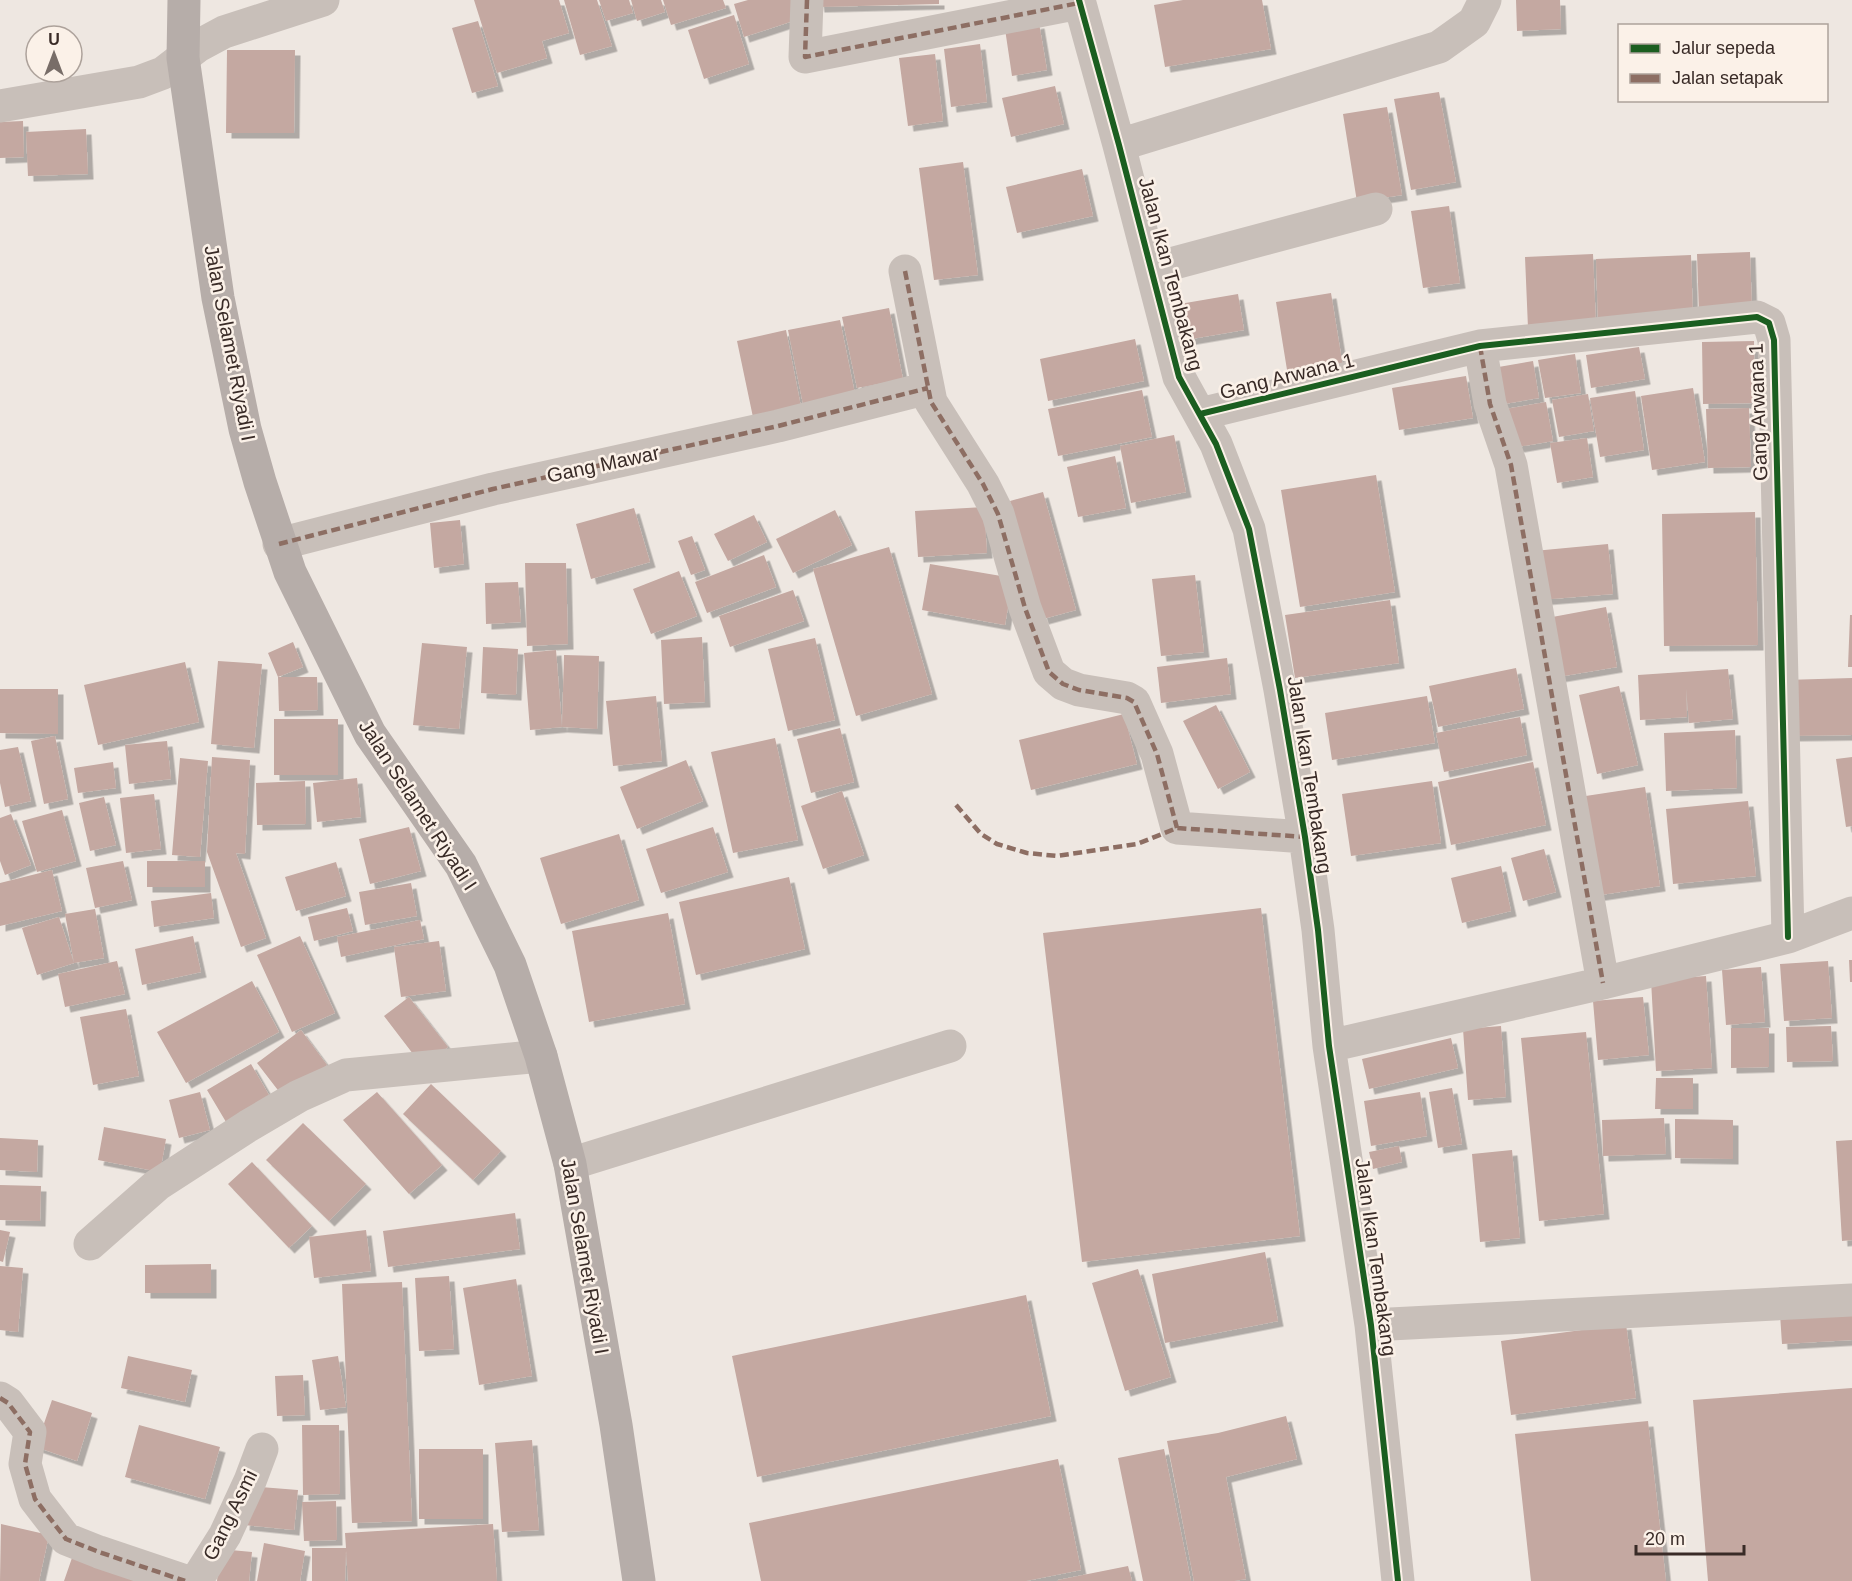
<svg xmlns="http://www.w3.org/2000/svg" width="1852" height="1581" font-family="Arial,sans-serif">
  <defs>
    <filter id="shadow"><feDropShadow dx="5.5" dy="5.5" stdDeviation="0" flood-color="#0004"/></filter>
  </defs>
  <rect width="100%" height="100%" fill="#eee7e1"/>
  <path fill="#c4a8a1" filter="url(#shadow)" d="M474 0H559L569 33 542 41 547 58 497 73Z
    M564 0H597L612 46 580 55Z
    M599 0H629L633 13 606 21Z
    M631 0H661L665 12 637 21Z
    M663 0H723L726 8 671 25Z
    M748 0H793L799 19 744 37 734 4Z
    M818 0H939V4L819 7Z
    M1183 0H1262L1271 49 1165 67 1154 5Z
    M1516 0H1560L1561 29 1517 31Z
    M734 15 749 64 704 79 688 30Z
    M478 21 498 86 472 93 452 28Z
    M1039 23 1047 70 1012 76 1005 29Z
    M980 44 987 102 951 107 944 49Z
    M227 50H295L294 133H226Z
    M935 54 943 121 908 126 899 58Z
    M1055 86 1064 124 1011 137 1002 98Z
    M1439 92 1456 182 1411 190 1394 99Z
    M1387 107 1402 195 1357 202 1343 114Z
    M23 121 24 157 0 158V122Z
    M86 129 88 174 28 176 26 132Z
    M963 162 978 275 934 280 919 168Z
    M1082 169 1093 216 1017 233 1006 187Z
    M1449 206 1460 283 1423 288 1411 211Z
    M1750 252 1752 311 1699 313 1697 254Z
    M1593 254 1596 326 1528 328 1525 257Z
    M1691 255 1693 320 1598 323 1596 259Z
    M1331 293 1343 367 1288 376 1276 302Z
    M1238 294 1244 330 1174 342 1168 306Z
    M889 308 903 379 857 388 842 317Z
    M840 320 856 399 804 409 788 330Z
    M786 330 802 412 754 422 737 341Z
    M1135 339 1144 381 1048 401 1040 359Z
    M1754 341 1755 403 1703 404 1702 342Z
    M1639 347 1645 379 1591 388 1586 355Z
    M1575 354 1581 393 1545 398 1538 360Z
    M1533 361 1539 398 1493 406 1487 369Z
    M1466 376 1473 418 1399 430 1392 388Z
    M1693 388 1705 462 1652 470 1641 396Z
    M1142 390 1152 437 1058 456 1048 409Z
    M1635 391 1644 450 1600 457 1590 398Z
    M1588 394 1594 431 1559 437 1552 400Z
    M1546 402 1553 441 1506 449 1500 410Z
    M1749 408 1751 467 1708 468 1706 409Z
    M1174 435 1186 492 1131 503 1120 446Z
    M1587 438 1593 477 1557 483 1550 443Z
    M1115 456 1126 508 1078 517 1067 467Z
    M1376 475 1395 592 1300 607 1281 490Z
    M1043 492 1076 610 1043 619 1010 501Z
    M984 507 987 553 918 557 915 511Z
    M634 508 650 562 591 579 576 524Z
    M835 510 852 545 793 573 776 539Z
    M1755 512 1758 645 1664 646 1662 514Z
    M754 515 767 542 728 561 714 534Z
    M460 520 464 564 434 568 430 523Z
    M692 536 705 570 691 575 678 541Z
    M1608 544 1613 594 1539 600 1534 551Z
    M889 547 932 694 856 716 813 569Z
    M764 555 776 587 707 613 695 582Z
    M525 563H566L568 644 527 646Z
    M930 564 1013 578 1005 625 922 610Z
    M679 571 697 616 651 634 633 589Z
    M1195 575 1204 652 1161 656 1152 579Z
    M518 582 521 622 486 624 485 583Z
    M793 590 804 621 730 647 719 616Z
    M1390 600 1399 663 1295 678 1285 615Z
    M1606 607 1617 667 1558 677 1547 618Z
    M1850 615H1852V667H1848Z
    M702 637 705 702 664 704 661 640Z
    M815 638 835 720 788 731 768 649Z
    M293 642 303 667 278 677 268 653Z
    M422 643 467 647 459 729 413 725Z
    M483 647 518 649 516 695 481 693Z
    M556 650 562 727 564 655 599 656 597 729 562 727 530 730 524 653Z
    M1227 658 1231 694 1161 703 1157 667Z
    M218 661 262 664 254 748 211 744Z
    M185 662 199 722 98 745 84 685Z
    M1516 668 1524 709 1438 727 1429 686Z
    M1728 669 1733 719 1689 723 1686 688 1687 717 1640 720 1638 675Z
    M278 677H317L318 710 279 711Z
    M1852 678V735L1786 736 1785 680Z
    M1619 686 1638 765 1597 774 1579 695Z
    M0 689H58V734L0 733Z
    M656 696 662 761 613 766 606 701Z
    M1427 696 1435 743 1332 760 1325 713Z
    M1216 705 1250 772 1218 789 1183 721Z
    M1124 714 1137 764 1031 790 1019 740Z
    M1520 717 1527 755 1444 772 1436 733Z
    M274 719H338V775H274Z
    M840 728 854 782 811 793 797 739Z
    M1735 730 1737 788 1666 791 1664 733Z
    M55 736 68 799 44 804 31 741Z
    M775 738 798 840 733 853 711 752Z
    M167 741 171 779 129 784 125 745Z
    M18 747 31 801 5 807 0 783V750Z
    M212 757 250 760 245 854 236 853 266 938 241 947 207 852Z
    M1852 757V826L1846 827 1836 759Z
    M180 758 208 761 200 857 172 855Z
    M686 760 703 801 637 829 620 787Z
    M113 762 116 788 78 793 74 768Z
    M1533 762 1546 825 1451 845 1438 782Z
    M357 778 361 817 317 822 313 783Z
    M305 781 306 824 257 825 256 783Z
    M1432 781 1441 843 1351 856 1342 794Z
    M1645 787 1660 886 1594 896 1579 797Z
    M842 791 864 855 823 869 801 806Z
    M154 794 161 849 126 853 120 798Z
    M104 797 116 845 90 851 79 803Z
    M1748 801 1756 876 1673 884 1666 809Z
    M62 810 76 861 37 872 22 821Z
    M11 814 31 865 5 875 0 861V818Z
    M409 827 421 871 370 884 359 839Z
    M713 827 728 872 661 893 646 849Z
    M619 834 639 900 561 924 540 858Z
    M1544 849 1556 892 1523 901 1511 858Z
    M123 861 132 900 95 908 86 868Z
    M147 861H205V887H147Z
    M336 862 346 896 296 911 285 877Z
    M1501 866 1511 911 1462 923 1451 878Z
    M52 870 62 911 0 926V883Z
    M789 877 805 949 696 975 679 902Z
    M411 883 417 916 365 925 359 892Z
    M211 893 214 918 154 927 151 901Z
    M347 908 353 931 314 941 308 917Z
    M1261 908 1300 1236 1082 1262 1043 933Z
    M95 909 104 958 74 963 37 975 22 928 59 917 74 963 65 914Z
    M668 913 685 1004 589 1022 572 931Z
    M420 920 424 939 341 957 337 937Z
    M193 936 201 972 142 985 135 949Z
    M300 936 335 1013 292 1032 257 955Z
    M439 941 446 991 401 997 394 947Z
    M1849 960H1852V982H1850Z
    M117 961 125 994 65 1007 58 974Z
    M1828 961 1832 1018 1784 1021 1780 964Z
    M1761 967 1765 1022 1726 1025 1722 970Z
    M1706 976 1712 1068 1656 1071 1651 980Z
    M252 981 279 1032 186 1083 157 1032Z
    M409 997 448 1047 423 1067 384 1016Z
    M1643 997 1649 1055 1598 1060 1593 1001Z
    M126 1009 139 1076 93 1085 80 1017Z
    M1501 1026 1506 1097 1468 1100 1463 1029Z
    M1831 1026 1833 1061 1787 1062 1786 1027Z
    M1731 1028H1769V1067L1731 1068Z
    M301 1030 327 1065 284 1098 257 1063Z
    M1586 1032 1604 1214 1539 1221 1521 1038Z
    M1451 1038 1458 1068 1369 1089 1362 1059Z
    M251 1064 273 1102 229 1127 207 1090Z
    M1656 1078H1693V1109H1655Z
    M431 1084 501 1151 473 1180 403 1114Z
    M1452 1088 1462 1144 1438 1148 1429 1092Z
    M200 1092 210 1130 179 1138 169 1100Z
    M377 1092 442 1165 409 1194 343 1120Z
    M1420 1092 1427 1136 1371 1146 1364 1101Z
    M1664 1118 1666 1154 1603 1156 1602 1120Z
    M1675 1119 1733 1120V1159L1675 1158Z
    M303 1123 366 1184 329 1221 266 1160Z
    M104 1127 166 1139 160 1172 98 1160Z
    M0 1138 38 1140 37 1172 0 1170Z
    M1852 1140V1240L1842 1241 1836 1141Z
    M1399 1146 1402 1162 1373 1169 1369 1152Z
    M1512 1150 1520 1238 1480 1242 1472 1154Z
    M252 1162 312 1226 289 1248 228 1184Z
    M0 1185 41 1186 40 1221 0 1220Z
    M515 1213 520 1249 388 1267 383 1231Z
    M0 1230 10 1232 3 1262 0 1261Z
    M366 1230 371 1271 314 1278 309 1237Z
    M1265 1252 1278 1321 1165 1343 1152 1274Z
    M211 1264V1293H145V1265Z
    M0 1266 23 1268 18 1332 0 1330Z
    M1138 1269 1171 1377 1125 1391 1092 1283Z
    M449 1276 454 1349 419 1351 415 1278Z
    M516 1279 532 1376 479 1385 463 1288Z
    M402 1282 412 1521 352 1523 342 1284Z
    M1026 1295 1051 1416 757 1477 732 1356Z
    M1852 1310V1340L1782 1344 1780 1314Z
    M1626 1324 1636 1398 1511 1415 1501 1341Z
    M128 1356 192 1370 185 1402 121 1388Z
    M338 1356 346 1407 320 1410 312 1360Z
    M303 1375 305 1415 277 1416 275 1376Z
    M1852 1388V1581H1708L1693 1400Z
    M52 1400 92 1413 77 1461 36 1447Z
    M1286 1416 1297 1459 1226 1477 1246 1579 1234 1581H1194L1167 1441 1218 1433Z
    M1648 1421 1666 1581H1531L1515 1434Z
    M139 1425 220 1447 205 1499 125 1477Z
    M302 1425H339L340 1494 303 1495Z
    M532 1440 539 1530 502 1532 495 1443Z
    M419 1449H483V1519H419Z
    M1164 1449 1191 1581H1143L1118 1458Z
    M1058 1459 1081 1570 1026 1581H761L749 1523Z
    M248 1486 298 1490 294 1530 244 1525Z
    M336 1501 337 1540 304 1541 302 1502Z
    M1 1524 49 1535 39 1581H0Z
    M493 1524 497 1581H348L346 1551 345 1581H312V1548H346L345 1533Z
    M264 1543 305 1551 300 1581H257Z
    M220 1549 252 1552 249 1581H217Z
    M73 1555 139 1581H64Z
    M1128 1566 1132 1581H1058V1580Z"/>
  <g fill="none" stroke-linecap="round" stroke-linejoin="round">
    <path stroke="#c8bfb9" stroke-width="33" d="M807 0 805 57 1079 3
      M1079 0 1119 145 1179 377 1216 444 1249 529 1280 690 1305 837 1318 930 1329 1046 1371 1325 1398 1581
      M0 106 139 82 163 73 198 46 224 32 323 0
      M1119 145 1439 47 1474 22 1485 0
      M1152 269 1376 209
      M905 271 931 402 983 484 998 514 1025 608 1049 672 1063 684 1079 690 1127 698 1134 702 1157 754 1177 828 1305 837
      M1480 346 1490 404 1511 465 1603 983
      M1200 414 1480 346 1757 317 1769 323 1774 340 1788 937
      M279 544 493 489 778 426 928 388
      M1329 1046 1603 983 1788 937 1852 913
      M570 1164 950 1046
      M90 1244 157 1185 248 1126 299 1096 346 1075 541 1056
      M1371 1325 1852 1300
      M0 1398 8 1403 30 1432 25 1464 35 1499 66 1539 99 1552 185 1581
      M196 1581 225 1535 250 1481 262 1449"/>
    <path stroke="#b6ada9" stroke-width="33" d="M184 0 183 58 218 298 245 429 260 482 290 572 370 734 461 865 510 965 541 1056 570 1164 616 1425 639 1581"/>
    <path stroke="#8d6e63" stroke-width="4.5" stroke-dasharray="9 4.5" stroke-linecap="butt" d="M807 0 805 57 1079 3
      M905 271 931 402 983 484 998 514 1025 608 1049 672 1063 684 1079 690 1127 698 1134 702 1157 754 1177 828
      M1480 346 1490 404 1511 465 1603 983
      M279 544 493 489 778 426 928 388
      M956 805 981 834 997 844 1027 853 1057 856 1137 844 1177 828 1305 837
      M0 1398 8 1403 30 1432 25 1464 35 1499 66 1539 99 1552 185 1581"/>
    <g stroke="#fbf1e8" stroke-width="10">
      <path id="cycleway" d="M1079 0 1119 145 1179 377 1216 444 1249 529 1280 690 1305 837 1318 930 1329 1046 1371 1325 1398 1581
        M1200 414 1480 346 1757 317 1769 323 1774 340 1788 937"/>
    </g>
    <use href="#cycleway" stroke="#1b5e20" stroke-width="6"/>
  </g>
  <g text-anchor="middle" dominant-baseline="central" stroke-width="5" stroke-linejoin="round" paint-order="stroke">
    <g font-size="20" fill="#392b27" stroke="#fbf1e8">
      <text transform="translate(1171 274) rotate(75)">Jalan Ikan Tembakang</text>
      <text transform="translate(230 343) rotate(79)">Jalan Selamet Riyadi I</text>
      <text transform="translate(1287 376) rotate(-14)">Gang Arwana 1</text>
      <text transform="translate(1758 412) rotate(-92)">Gang Arwana 1</text>
      <text transform="translate(603 464) rotate(-12)">Gang Mawar</text>
      <text transform="translate(1310 775) rotate(81)">Jalan Ikan Tembakang</text>
      <text transform="translate(418 805) rotate(57)">Jalan Selamet Riyadi I</text>
      <text transform="translate(585 1256) rotate(80)">Jalan Selamet Riyadi I</text>
      <text transform="translate(1376 1257) rotate(82)">Jalan Ikan Tembakang</text>
      <text transform="translate(230 1515) rotate(-64)">Gang Asmi</text>
    </g>
  </g>
  <rect x="1618" y="24" width="210" height="78" fill="#fbf1e8" stroke="#ada29b" stroke-width="1.5"/>
  <rect x="1630" y="44" width="30" height="9" fill="#1b5e20" stroke="#ada29b" stroke-width="1.5"/>
  <text x="1672" y="54" font-size="18" fill="#392b27">Jalur sepeda</text>
  <rect x="1630" y="74" width="30" height="9" fill="#8d6e63" stroke="#ada29b" stroke-width="1.5"/>
  <text x="1672" y="84" font-size="18" fill="#392b27">Jalan setapak</text>
  <g transform="translate(54 54)"><circle r="28" fill="#fbf1e8" stroke="#ada29b" stroke-width="1.5"/>
  <path d="M0-4.5L10 22L0 15L-10 22Z" fill="#786d68"/>
  <text y="-9" font-size="16" font-weight="bold" text-anchor="middle" fill="#392b27">U</text>
  </g>
  <path d="M1636 1545v9h108v-9" fill="none" stroke="#392b27" stroke-width="3"/>
  <text x="1645" y="1545" font-size="18" fill="#392b27" stroke="#fbf1e8" stroke-width="4.5" paint-order="stroke">20 m</text>
</svg>
